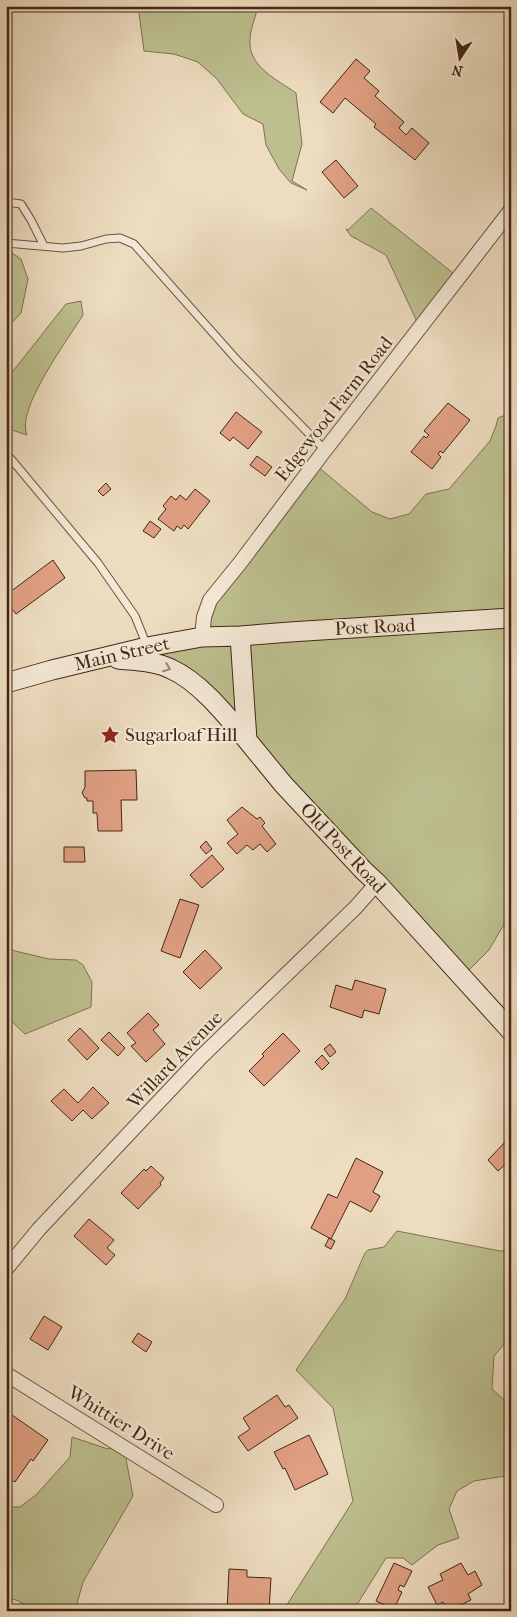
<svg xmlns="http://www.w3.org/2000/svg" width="517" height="1617" font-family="'IM FELL French Canon',serif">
  <rect width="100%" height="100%" fill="#eddcbf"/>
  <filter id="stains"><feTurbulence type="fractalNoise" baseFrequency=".004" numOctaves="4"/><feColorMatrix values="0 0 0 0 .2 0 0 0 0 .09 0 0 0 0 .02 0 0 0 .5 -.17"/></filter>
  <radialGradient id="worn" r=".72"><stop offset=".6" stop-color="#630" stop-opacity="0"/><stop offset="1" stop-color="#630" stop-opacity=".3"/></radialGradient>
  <path fill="#bdbf8f" stroke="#817252" d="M138 6H248L257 10C255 19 250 30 250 40 248 67 278 80 296 93L302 144 292 181 307 190 291 183 279 169 266 145 263 124 243 114 217 79 198 62 174 54 144 51Z
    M371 208 458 277 419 326 386 255 351 236 346 229 348 230Z
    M6 249 21 259 28 279 21 313 6 329Z
    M81 301 83 315C69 338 15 410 27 435L6 428V380L66 304Z
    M511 413V521L508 524 504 549 511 566V920L506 921 489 950 460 979 196 688 126 655 201 640 202 621 317 466 372 512 390 519 409 514 426 494 449 489 490 441 496 426 498 418Z
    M6 946 15 951 49 959 76 960 83 965 92 982 91 1007 25 1034 6 1016Z
    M397 1231 500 1251H511V1336L494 1356 492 1389 511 1406V1475L474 1481 457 1491 449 1509 459 1538 438 1545 412 1565 403 1558H386L353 1611H283L353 1501 333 1408 296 1370 345 1299 365 1253 368 1250 384 1247Z
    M72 1437 108 1449 123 1443 133 1496 83 1582 75 1611H33L19 1601 6 1597V1507H20L36 1495 70 1457Z"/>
  <path fill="#e1a084" stroke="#452516" d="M356 59 370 71 364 78 379 91 375 96 404 122 399 128 406 135 412 128 429 143 415 160 374 127 376 124 345 98 333 113 320 102Z
    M336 160 358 186 344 198 322 172Z
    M448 403 470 420 443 453 440 451 438 454 441 457 432 469 411 452 424 436 426 438 429 435 424 431Z
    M236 412 262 432 248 449 233 437 230 441 220 433Z
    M257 456 272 467 265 476 250 465Z
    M106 483 111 489 103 496 98 491Z
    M195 489 210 501 188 529 184 525 181 529 177 526 174 531 158 519 166 509 163 506 171 496 176 500 180 495 186 500Z
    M150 521 161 529 154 538 143 531Z
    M53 560 65 578 16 614 6 601V595Z
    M136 770 137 800H121L122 831H98L97 813H93V801H87V798H85L82 793 85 787V771Z
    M242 807 257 819 260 817 265 823 262 826 276 844 267 852 260 844 253 850 247 845 237 854 227 843 238 834 227 820Z
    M206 841 212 849 206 854 200 847Z
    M64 847H84L85 862H64Z
    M212 855 224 869 202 888 190 875Z
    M180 899 199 905 180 958 161 951Z
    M205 950 222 968 200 989 183 972Z
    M355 980 386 989 379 1014 364 1010 362 1018 330 1007 336 985 352 990Z
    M148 1013 159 1025 153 1030 165 1044 146 1062 131 1046 136 1043 127 1033Z
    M80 1028 99 1048 87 1060 68 1040Z
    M109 1032 125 1048 118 1056 101 1040Z
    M283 1033 300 1051 264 1086 249 1071 264 1056 262 1054Z
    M330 1044 336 1052 330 1057 324 1049Z
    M322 1055 329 1063 322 1070 315 1062Z
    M93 1087 109 1103 92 1119 83 1110 72 1121 51 1101 64 1089 78 1103Z
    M6 1132 12 1138 6 1144Z
    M507 1140 511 1143V1161L510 1160 498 1171 488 1160Z
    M356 1158 383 1172 373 1192 380 1196 371 1212 350 1201 331 1239 311 1228 328 1194 337 1198Z
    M151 1166 164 1178 160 1183 161 1185 138 1209 121 1193 144 1169 146 1171Z
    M89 1219 114 1240 107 1248 115 1255 106 1265 74 1236Z
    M329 1238 335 1241 331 1249 325 1246Z
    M44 1316 62 1327 48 1350 30 1339Z
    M138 1333 152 1342 146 1352 132 1342Z
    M277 1395 285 1407 289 1405 298 1418 248 1451 238 1437 250 1429 243 1418Z
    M12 1415 48 1440 33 1461 31 1459 15 1482 6 1476V1450L10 1445 6 1442V1423Z
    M309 1435 328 1474 295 1490 285 1468 283 1469 274 1452Z
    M394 1563 412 1571 404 1587 400 1585 398 1590 402 1592 394 1609 376 1601Z
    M461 1563 468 1575 475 1571 482 1585 468 1594 471 1600 448 1611 443 1602 437 1605 428 1587 443 1580 440 1574Z
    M229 1569 247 1570V1577L271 1578 269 1611H227Z"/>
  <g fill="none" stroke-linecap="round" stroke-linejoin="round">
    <g stroke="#6f5340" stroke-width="9">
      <path id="lane" d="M6 202 21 204 31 220 44 246
        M6 243 63 248 81 246 106 239 120 238 134 244 237 360 325 450
        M6 453 98 563 135 616 147 646"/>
    </g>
    <g stroke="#6f5340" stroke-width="16">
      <path id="street" d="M202 637 204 617 210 600 240 563 322 454 511 210
        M6 1269 39 1229 201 1057 356 907 377 883
        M6 1374 216 1505"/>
    </g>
    <g stroke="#452516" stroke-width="21">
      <path id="secondary" d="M240 636 247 740 283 784 364 871 377 883 511 1031
        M118 659C136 661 155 661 171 669 200 682 226 715 247 740
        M6 683 52 670 147 647 202 637 240 636 290 632 511 618"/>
    </g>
    <use href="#lane" stroke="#f3e8d5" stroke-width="7"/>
    <use href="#street" stroke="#f3e8d5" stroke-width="14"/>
    <use href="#secondary" stroke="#f3e8d5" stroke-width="19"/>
  </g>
  <defs><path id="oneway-chevron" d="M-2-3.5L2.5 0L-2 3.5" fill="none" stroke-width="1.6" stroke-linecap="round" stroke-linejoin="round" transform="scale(1.25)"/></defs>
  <use stroke="#9c8676" href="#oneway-chevron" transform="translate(167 668) rotate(21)"/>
  <defs>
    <g id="sight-bare" transform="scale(1.5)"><path d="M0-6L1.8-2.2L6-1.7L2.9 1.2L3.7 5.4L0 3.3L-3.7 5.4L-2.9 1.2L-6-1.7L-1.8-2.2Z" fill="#8f2418" stroke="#f3e8d5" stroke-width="2.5" paint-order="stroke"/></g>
  </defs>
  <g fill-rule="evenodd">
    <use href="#sight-bare" x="110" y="735"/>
  </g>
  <g text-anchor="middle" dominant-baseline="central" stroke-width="4.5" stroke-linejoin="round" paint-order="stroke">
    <g font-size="19" fill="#452516" stroke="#f3e8d5">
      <text transform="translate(334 409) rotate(-52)">Edgewood Farm Road</text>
      <text transform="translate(375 627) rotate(-3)">Post Road</text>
      <text transform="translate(122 654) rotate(-13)">Main Street</text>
      <text transform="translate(343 848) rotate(47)">Old Post Road</text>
      <text transform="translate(175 1060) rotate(-46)">Willard Avenue</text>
      <text transform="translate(121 1423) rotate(32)">Whittier Drive</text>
    </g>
    <g font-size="19" fill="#452516" stroke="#f3e8d5" text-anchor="start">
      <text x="125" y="735">Sugarloaf Hill</text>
    </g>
  </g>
  <rect width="517" height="1617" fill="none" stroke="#eddcbf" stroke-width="25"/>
  <rect x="8" y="8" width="502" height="1602" fill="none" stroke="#452516" stroke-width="2.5"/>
  <rect x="12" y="12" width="492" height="1592" fill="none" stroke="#452516"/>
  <g transform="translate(460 58) rotate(192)" stroke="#f3e8d5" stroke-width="4" paint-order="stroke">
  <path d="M0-4L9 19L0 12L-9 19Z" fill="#452516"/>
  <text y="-8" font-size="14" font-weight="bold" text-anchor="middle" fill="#452516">N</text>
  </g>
  <rect width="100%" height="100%" filter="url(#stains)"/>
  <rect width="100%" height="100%" fill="url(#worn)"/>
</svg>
